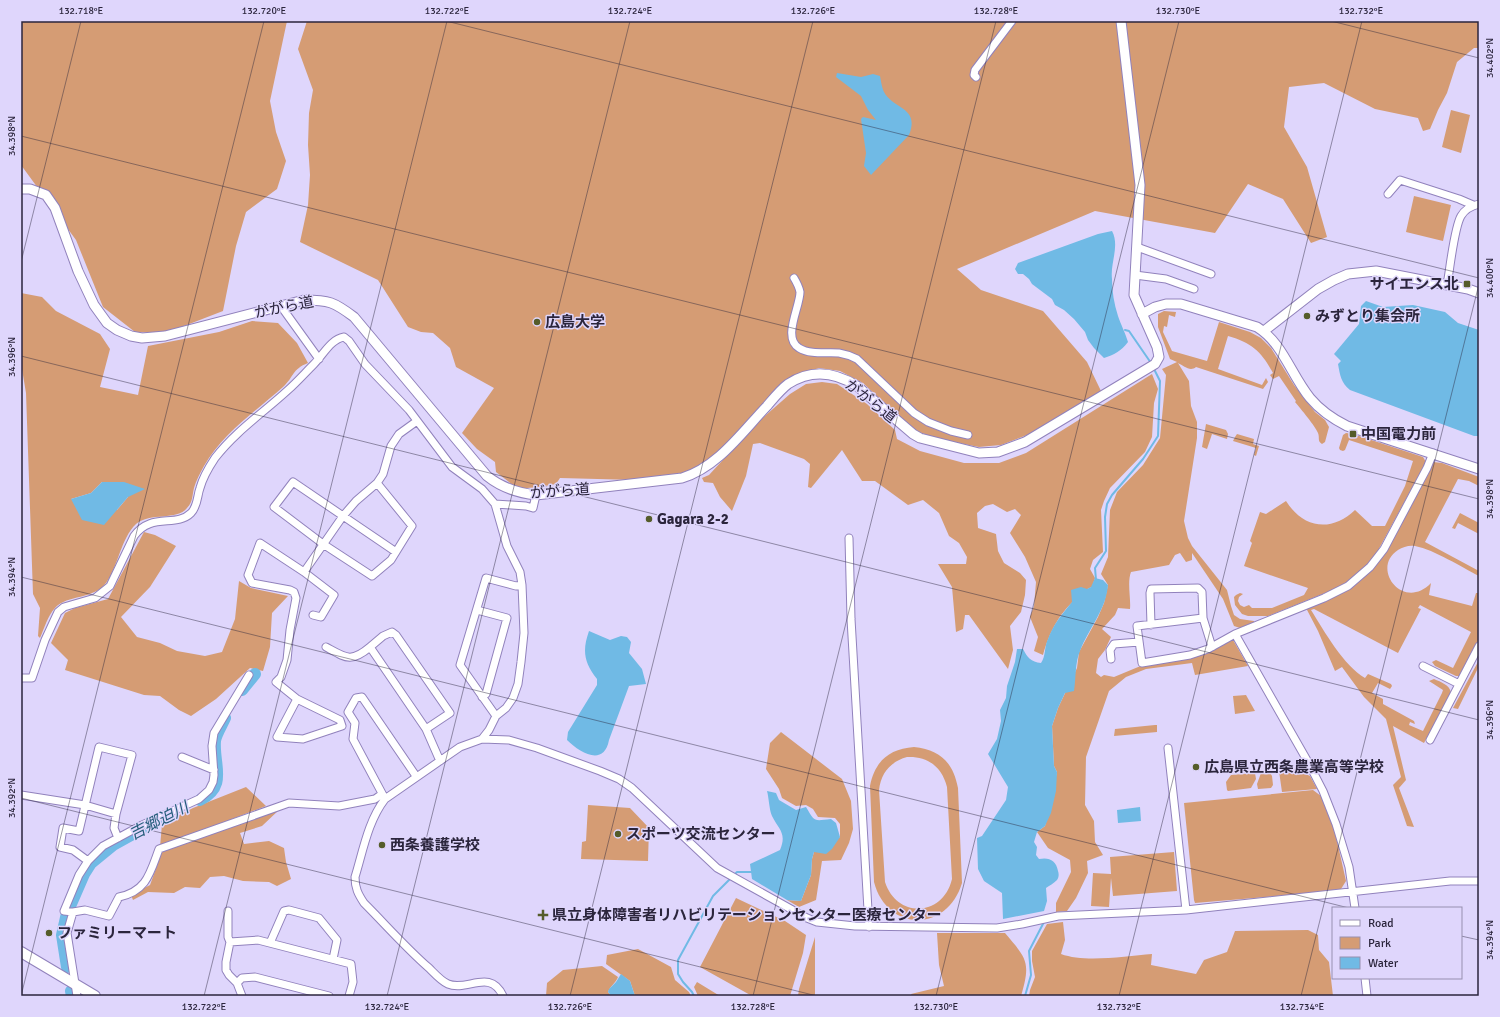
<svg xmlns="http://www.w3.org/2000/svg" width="1500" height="1017" font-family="Signika,'Noto Sans JP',sans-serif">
  <rect width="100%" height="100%" fill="#dfd6fc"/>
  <path fill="#d59c74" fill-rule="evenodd" d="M21 21H287L270 101 276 132 286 161 277 189 246 212 236 246 223 311 166 333 135 332 103 307 76 240 21 165Z
    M307 21H1479V48H1474L1457 62 1447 93 1438 110 1430 129 1423 131 1418 118 1375 109 1324 83 1289 87 1284 127 1307 167 1327 237 1311 243 1283 199 1248 184 1215 233 1095 211 957 269 981 290 1043 311 1087 362 1101 391 1032 433 1001 445 979 447 939 439 919 432 901 419 863 383 840 371 819 368 800 374 730 449 673 481 560 478 556 484 539 487 515 489 509 482 496 472 495 462 477 449 462 433 494 388 456 367 450 348 433 333 421 332 408 327 378 280 300 242 308 205 310 175 308 145 309 113 313 90 298 49Z
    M1451 110 1470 115 1461 153 1442 147Z
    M1414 196 1451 205 1443 241 1406 232Z
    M21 293 42 297 56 311 100 334 110 349 100 387 138 395 148 346 219 332 252 321 278 323 297 343 308 363C292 369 294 377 283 387 255 412 223 433 204 466 200 473 196 481 194 488 192 496 193 502 187 508 177 521 150 512 136 524 121 538 118 567 106 583 93 600 68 594 55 608 48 615 44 629 40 638L38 636 40 608 33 594 26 393 21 363ZM102 482 111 483 128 497 117 510 71 499 91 493Z
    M1164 311 1176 312 1175 317 1169 315 1167 327 1164 326 1163 332 1172 351 1207 361 1219 322 1250 332 1261 338 1271 348 1294 385 1315 412 1325 420 1329 427 1325 442 1322 444C1317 441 1320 438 1318 433 1316 427 1300 408 1295 402L1296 401 1279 376 1273 379 1270 375 1273 373C1261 351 1252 343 1228 336L1218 369 1262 385 1266 378 1268 382 1263 389 1196 367C1190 372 1184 366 1178 363L1189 381 1191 406 1197 422V438L1184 521 1188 538 1192 546 1227 590 1231 606 1234 615 1240 619 1254 621V622L1240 628 1234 626 1223 599 1192 553V560L1186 562 1180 553 1175 555 1169 565 1131 572C1127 582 1131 598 1130 609L1118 608 1115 615 1102 629 1111 637 1105 650 1098 659 1096 673 1101 677 1104 675 1114 677 1143 665 1209 650 1233 640 1248 666 1195 675 1192 663 1146 669 1126 677 1109 691 1086 757 1085 805 1094 821 1095 842 1103 855 1087 861 1088 873 1076 898 1067 911 1056 912V903L1071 872 1070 860 1048 848 1037 832 1045 826 1057 772 1054 766 1052 726 1058 708 1077 668 1079 652 1098 617 1104 603 1108 585 1101 574 1108 557 1110 510 1117 492 1143 465 1160 438 1166 375 1162 369 1177 362 1170 359 1158 327V314Z
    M1152 374 1158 389 1154 403 1152 437 1145 452 1110 488 1104 501 1101 510 1103 552 1093 560 1090 569 1095 578 1092 587C1086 589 1083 592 1079 596 1059 613 1050 631 1043 655L1034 651 1038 637 1030 617 1034 606 1036 582 1025 557 1010 533 1021 515 1015 509 1007 512 993 504 985 506 977 513 978 528 996 534 998 551 1004 563 1020 573 1026 580 1025 595 1021 612 1010 626 1013 650 1008 669 969 615H965L963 629 956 632 952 587 938 564H966L967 557 959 543 949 536 939 513 923 500 908 505 875 481H862L842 450 811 488 808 487 810 464 804 459 760 443 753 444 746 476 732 511 720 497 713 483 704 482 702 478 709 475 758 422 790 394 806 384 822 382 837 384 867 404 895 430 897 439 920 451 964 463H999L1026 453Z
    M1206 424 1226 430 1228 434 1227 439 1212 434 1207 449 1202 447Z
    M1346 433 1353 434 1423 457 1426 462 1375 556 1361 571 1349 581 1330 591 1268 616H1248L1242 614 1235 605 1234 597 1236 595 1240 593 1243 594 1239 597 1238 601 1240 605 1244 607 1249 605 1252 608H1272L1304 595 1308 588 1244 566 1252 543 1250 541 1260 512 1266 514 1286 501C1303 528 1331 533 1355 510L1372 526H1385L1405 486 1413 461 1349 440 1345 450 1343 451 1340 450 1339 448 1343 435Z
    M1237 434 1254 439 1253 444 1259 446 1256 456 1254 455 1256 448 1233 441 1235 437Z
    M1433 462 1442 463 1479 477V486L1469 481 1458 479 1425 542 1479 571V576C1461 567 1435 550 1415 546 1409 545 1403 547 1398 550 1370 568 1403 612 1431 583L1429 595 1472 606 1476 593H1479V639L1459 676H1456L1435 666 1432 662 1436 660 1453 668 1471 632 1420 605 1418 608 1421 609 1398 653 1314 609 1311 610C1324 631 1344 666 1365 678L1368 674 1391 684 1392 686 1390 689 1378 683 1372 693 1383 699V704L1414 721 1415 724 1410 722 1409 725 1423 731 1442 693 1443 690 1429 681 1434 679C1441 682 1450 685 1451 693L1424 743 1393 726 1406 780 1399 788 1414 827 1407 826 1393 785 1401 777 1386 719 1364 697 1342 667 1335 671 1318 631 1306 608 1349 588 1361 580 1374 566Z
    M1460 513 1479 523V534L1458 523 1455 529 1452 528Z
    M144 532 155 535 176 546 150 587 121 617 137 637 160 643 177 651 205 656 222 652 235 619 239 581 251 588 288 596 272 613 270 647 263 671 250 668 216 699 191 716 179 710 160 696 144 695 65 670 68 660 51 643 65 613 75 608 108 599Z
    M1479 660V666L1458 709 1453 708Z
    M1246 695 1255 711 1235 714 1233 696Z
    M1155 725H1157V732L1114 736 1115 729Z
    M781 732 842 779 851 801 853 829 849 843 841 860 822 861 816 900 799 907 787 900 801 901 811 875 812 859 814 852 840 837V824L835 818 818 817 813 809 806 805 796 806 782 798 779 789 766 769 770 743Z
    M914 747C940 750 953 762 958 788L962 883C947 933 887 932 874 882L870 786C875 761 889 749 914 747ZM907 757C928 756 942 767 947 787L952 879C943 917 897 919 885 882L879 790C881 773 890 762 907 757Z
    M1293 768 1310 776 1317 789 1282 792 1279 771Z
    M1269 771 1272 776 1273 785 1271 788 1258 789 1257 784 1261 773Z
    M1255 773 1256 779 1251 788 1228 791 1227 790 1226 782 1231 775Z
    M246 787 266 806 160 847 162 824 193 808Z
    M1313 790 1321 796 1335 832 1346 881 1341 889 1289 895 1195 903 1194 900 1184 803Z
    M588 805 630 808 649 828 648 861 581 859 582 842 586 841Z
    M280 809 262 826 240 833 244 844 269 841 284 848 286 862 291 879 277 886 269 882 243 881 224 876 210 877 200 888 185 887 174 893 148 892 133 900 131 895 150 885 162 852 200 837Z
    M1174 852 1177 891 1113 896 1111 878 1109 907 1091 906 1093 873 1111 874 1110 857Z
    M736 898 785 921 806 935 803 953 790 996H752L700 967Z
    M1063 922 1065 940 1061 954C1085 963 1126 956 1152 954L1151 965 1196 974 1204 960 1227 952 1235 931 1308 930 1318 935 1319 950 1329 962 1333 996H1029L1030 990 1035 977 1032 961V951L1047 924Z
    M937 933H1005C1027 959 1031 962 1021 996H912L911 994 944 986 939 965Z
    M815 937V996H798L799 989Z
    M638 949 671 967 675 980 689 992 691 996H635L630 981 606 964 607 955Z
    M602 966 618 977C616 983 610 986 608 992L611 996H546L547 983 563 970Z
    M697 982 720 996H698L694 987Z"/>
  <path fill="#70bae5" d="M837 73 861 77 873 74 880 76C881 81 882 88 884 92 894 110 920 107 909 135L871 175 864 166 866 153 861 119 863 117 876 120 868 110 861 96 836 77Z
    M1112 231C1120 246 1110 263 1112 279 1112 291 1114 304 1118 316 1121 325 1125 332 1128 342 1121 351 1114 355 1104 358L1094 348 1088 340 1085 332 1074 319 1064 310 1055 305 1052 299 1032 284 1029 279 1023 274H1018L1015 269 1018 263 1098 234Z
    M1366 301 1383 307 1413 305 1445 312 1458 323 1479 330V436H1474L1350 390C1341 383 1340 375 1338 364L1341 361 1334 354 1359 324 1361 306Z
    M102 482H124L145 489 128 497 104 525 82 520 71 499 91 493Z
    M1095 578 1103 580 1108 585C1106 610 1089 628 1080 651 1075 662 1076 679 1074 691L1065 693 1058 708 1052 726 1054 766 1057 772 1056 791 1051 813 1045 826 1037 832 1034 842 1037 847 1036 855 1039 859C1049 857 1056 860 1058 871 1059 874 1059 877 1057 880 1054 883 1049 886 1046 888L1047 901 1044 911 1003 919 1002 893 984 881 978 869 977 838 982 836 1006 800 1008 787 988 754 997 739 1001 721 1000 710 1006 698 1007 686 1015 662 1017 649H1023C1027 657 1031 662 1041 663 1046 656 1044 647 1048 639 1053 625 1062 614 1072 602L1071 590 1081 587 1087 589 1091 587Z
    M589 631 610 640 621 636 627 637 631 642 629 653 642 669 646 684 629 686 609 740C604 767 580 753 567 740L568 732 597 685V679C584 662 582 651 589 631Z
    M767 791 776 793 779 800 796 810 806 807C815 822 813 821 831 819L836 823 840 837 832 849 826 854 814 852 812 859 811 875 801 901 787 900 752 879 750 864 780 850C787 833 779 830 772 816 769 809 769 798 767 791Z
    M1140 807 1141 821 1118 823 1117 810Z
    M621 974 630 981 635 996H611L608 992 609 989 616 982Z"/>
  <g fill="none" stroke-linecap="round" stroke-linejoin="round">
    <path stroke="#70bae5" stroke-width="2" d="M1125 330 1129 331 1151 363
      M1096 580 1095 568 1106 551 1105 517 1107 504 1112 495 1143 459 1158 436 1160 381 1154 369
      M734 875 737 872H753
      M694 996 692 992 683 982 678 974V960L713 896 731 878
      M1025 996 1031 975 1029 951 1045 920"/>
    <path stroke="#70bae5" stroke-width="12" d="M242 690 255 674
      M200 800C228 786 213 765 215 741 216 734 222 725 225 718
      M67 967 62 935 67 913 84 874 91 863 113 845 158 820
      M71 991 72 996"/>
    <g stroke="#9182bc" stroke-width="9">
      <path id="minor" d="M976 77 974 75 975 70 1012 21
        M1388 194 1400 180 1459 199 1473 205
        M1137 247 1211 274
        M1135 275 1166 279 1194 289
        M794 278C797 283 799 287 800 292 800 307 782 338 799 348 810 355 827 352 839 353 845 354 851 356 857 359L914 413 928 422 951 431 968 435
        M1447 285C1450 269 1454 228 1461 216 1465 209 1471 206 1479 204
        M281 305 283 309 319 359
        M377 483 412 526 391 560 372 576 323 544 274 507 293 482 396 552
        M495 504 526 506 533 508 536 495
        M849 538 851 619 869 927
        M304 572 334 595 321 617 313 615
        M477 610 507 618 486 694 482 697
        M1203 618 1137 626 1142 663 1190 655 1208 649 1235 634 1324 598 1348 586 1370 567 1384 549 1427 468 1433 453
        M1151 625 1150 593 1151 589 1198 588 1202 592 1203 618 1212 647
        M1235 634 1308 762 1323 791 1336 824 1349 867 1355 908
        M326 647C346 658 351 663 370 647
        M1111 659 1110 650 1114 644 1139 642
        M1423 666 1459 684
        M21 678H32L45 640 58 612 64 607 95 598 110 586 134 536C151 512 176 528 191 513 198 506 197 496 200 488 203 477 209 467 215 458 236 431 263 413 288 390 297 382 305 373 314 364 323 355 331 339 344 337L349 341 365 364 409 410 452 467 482 489 495 504 507 546 520 572 522 585 524 633 521 662 518 684 513 698 506 708 496 716 489 730 482 739
        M297 699 277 737 303 739 342 726 340 720 297 699 276 682 281 677 287 660 290 630 296 598 294 592 290 590 252 583 248 575 260 543 304 572 343 516 356 501 377 483 383 474 391 446 399 434 417 421
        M496 716 460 665 486 578 516 586 522 585
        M426 729 450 713 396 635 392 632 383 636 370 647 426 729 440 761
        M1430 740 1479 646
        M1168 748 1186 910
        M182 757 214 770
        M21 795 85 805 116 814
        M384 797 353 739 355 723 348 712 356 698 362 697 416 776
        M88 861 73 850 60 847 63 828 79 831 99 747 132 755 116 814 114 828 118 838
        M228 911V937L230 942 226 962V970L229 975 237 983 242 996
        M73 912 85 910 109 916 119 897C147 891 150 873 159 849L289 803 339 806 375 799 382 794
        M230 942 258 940 351 964 353 982 349 996
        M270 943 284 911 289 910 319 918 337 940 333 959
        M1365 978 1367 996
        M237 983 242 978 255 977 329 996
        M77 996 67 933 73 912 64 911 79 875 88 861 103 846 142 825 199 799 209 790 213 782 214 775 212 746 214 733 249 675
        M503 996C490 968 467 992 448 984 441 981 435 974 429 968 406 948 386 925 364 903 358 894 355 888 355 877 363 851 368 821 385 799L460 747 482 739 509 740 537 748 600 771 619 779 632 788 717 868 807 918 817 922 855 926 997 928 1022 924 1058 916 1186 910 1450 881H1479"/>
    </g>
    <g stroke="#9182bc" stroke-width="11">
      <path id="tertiary" d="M21 189H30L46 195 55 208 78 271 94 305 107 323 117 330 131 336 142 338 165 336 304 300C329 300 334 302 354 317L487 476C502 488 517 493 536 495L682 478C718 467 742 432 767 406 773 399 780 390 788 384 811 369 835 372 857 386L913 434 920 438 979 453 998 452 1025 442 1155 364 1159 357 1157 347 1134 295 1140 185 1121 21
        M1142 314 1155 307 1166 304H1181L1257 327C1283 343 1291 375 1310 398 1320 410 1333 419 1347 426L1479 469
        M1264 331 1318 289 1334 280 1348 274 1376 271 1468 289 1479 293"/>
    </g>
    <g stroke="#9182bc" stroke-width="12">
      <path id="secondary" d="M21 952 95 996"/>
    </g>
    <use href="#minor" stroke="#fff" stroke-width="7"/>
    <use href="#tertiary" stroke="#fff" stroke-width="9"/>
    <use href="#secondary" stroke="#fff" stroke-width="10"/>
  </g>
  <path fill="none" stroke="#2b253c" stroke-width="1" stroke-opacity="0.45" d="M446 21 1479 278M1331 21 1479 58M21 136 1479 499M21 262 81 21M21 356 1479 720M21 577 1349 908M21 798 817 996M1461 936 1479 940M21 996 264 21M204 996 447 21M387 996 630 21M570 996 813 21M753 996 996 21M936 996 1179 21M1119 996 1362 21M1301 996 1479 284"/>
  <g fill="#555c2a" stroke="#dfd6fc" stroke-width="1.5">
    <rect x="1463" y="280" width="8" height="8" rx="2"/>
    <circle cx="1307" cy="316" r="4"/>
    <circle cx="537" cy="322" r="4"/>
    <rect x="1349" y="430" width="8" height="8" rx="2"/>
    <circle cx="649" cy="519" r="4"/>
    <circle cx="1196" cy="767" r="4"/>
    <circle cx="618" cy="834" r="4"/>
    <circle cx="382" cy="845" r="4"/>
    <path d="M541 909h4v4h4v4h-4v4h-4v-4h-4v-4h4z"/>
    <circle cx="49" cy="933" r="4"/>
  </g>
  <g text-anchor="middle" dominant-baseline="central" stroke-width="3" stroke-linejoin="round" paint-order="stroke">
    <g font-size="15" font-weight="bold" fill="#2b253c" stroke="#dfd6fc" text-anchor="start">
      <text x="1459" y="284" text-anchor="end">サイエンス北</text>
      <text x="1315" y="316">みずとり集会所</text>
      <text x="545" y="322">広島大学</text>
      <text x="1361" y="434">中国電力前</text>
      <text x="657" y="519">Gagara 2-2</text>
      <text x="1204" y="767">広島県立西条農業高等学校</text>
      <text x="626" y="834">スポーツ交流センター</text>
      <text x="390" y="845">西条養護学校</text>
      <text x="552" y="915">県立身体障害者リハビリテーションセンター医療センター</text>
      <text x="57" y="933">ファミリーマート</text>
    </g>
    <g font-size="15" fill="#2b253c" stroke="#dfd6fc">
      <text transform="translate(284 307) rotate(-11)">ががら道</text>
      <text transform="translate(871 401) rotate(38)">ががら道</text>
      <text transform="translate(560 491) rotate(-4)">ががら道</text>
    </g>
    <g font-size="16" font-style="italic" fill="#255d7b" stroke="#dfd6fc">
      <text transform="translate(159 821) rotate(-27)">吉郷迫川</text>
    </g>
  </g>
  <rect width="1500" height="1017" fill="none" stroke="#dfd6fc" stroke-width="44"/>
  <rect x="1332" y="907" width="130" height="72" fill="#dfd6fc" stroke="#978faf"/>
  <rect x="1340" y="920" width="20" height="6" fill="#ffffff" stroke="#978faf"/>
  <text x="1368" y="927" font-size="12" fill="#2b253c">Road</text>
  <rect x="1340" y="937" width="20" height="12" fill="#d59c74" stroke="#978faf"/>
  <text x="1368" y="947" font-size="12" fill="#2b253c">Park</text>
  <rect x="1340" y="957" width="20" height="12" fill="#70bae5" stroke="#978faf"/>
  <text x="1368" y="967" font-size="12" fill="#2b253c">Water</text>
  <rect x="22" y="22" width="1456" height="973" fill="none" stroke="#2b253c" stroke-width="1.5"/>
  <g font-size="10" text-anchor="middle" fill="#2b253c">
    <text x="81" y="14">132.718°E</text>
    <text x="264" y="14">132.720°E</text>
    <text x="447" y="14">132.722°E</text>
    <text x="630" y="14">132.724°E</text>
    <text x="813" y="14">132.726°E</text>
    <text x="996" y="14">132.728°E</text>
    <text x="1178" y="14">132.730°E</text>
    <text x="1361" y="14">132.732°E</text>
    <text transform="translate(1489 58) rotate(-90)" y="4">34.402°N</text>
    <text transform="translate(11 136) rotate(-90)" y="4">34.398°N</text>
    <text transform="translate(1489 278) rotate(-90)" y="4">34.400°N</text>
    <text transform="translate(11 357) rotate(-90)" y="4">34.396°N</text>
    <text transform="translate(1489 499) rotate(-90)" y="4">34.398°N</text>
    <text transform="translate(11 577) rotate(-90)" y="4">34.394°N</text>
    <text transform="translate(1489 720) rotate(-90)" y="4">34.396°N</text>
    <text transform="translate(11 798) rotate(-90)" y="4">34.392°N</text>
    <text transform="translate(1489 940) rotate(-90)" y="4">34.394°N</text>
    <text x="204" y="1010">132.722°E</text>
    <text x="387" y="1010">132.724°E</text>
    <text x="570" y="1010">132.726°E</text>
    <text x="753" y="1010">132.728°E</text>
    <text x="936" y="1010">132.730°E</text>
    <text x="1119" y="1010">132.732°E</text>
    <text x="1302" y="1010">132.734°E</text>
  </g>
</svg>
